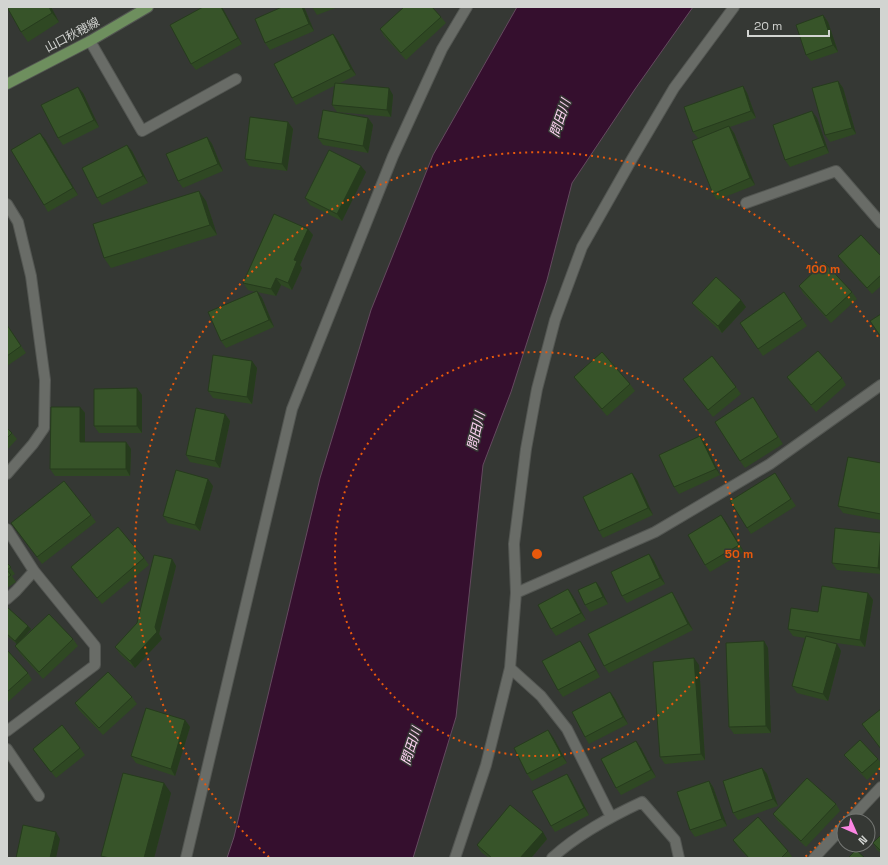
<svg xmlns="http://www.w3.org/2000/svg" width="888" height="865" font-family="'Space Grotesk','Noto Sans JP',sans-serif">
  <rect width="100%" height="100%" fill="#353834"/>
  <path fill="#350f2e" stroke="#644a5f" d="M517 7H693L635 89 572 183 547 280 511 392 483 465 456 717 413 858H227L234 837 320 478 371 310 433 155Z"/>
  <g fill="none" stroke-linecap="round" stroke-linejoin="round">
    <g stroke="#535652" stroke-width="12">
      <path id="minor" d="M90 41 142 131 236 79
        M746 203 836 171 881 223
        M7 204 18 222 31 276 45 380 44 428 33 444 7 474
        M7 529 34 571 95 646V665L7 731
        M516 593 655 532 770 464 881 385
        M7 599 16 591 34 571
        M510 668 541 696 567 729 611 817
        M7 749 39 796
        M849 821 881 787
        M186 858 292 409 393 156 442 49 467 7
        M455 858 486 765 510 668 516 593 514 544 526 449 537 389 555 320 582 247 632 159 674 88 734 7
        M552 858C578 834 610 817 642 802L675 840 679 858
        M814 858 844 826"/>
    </g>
    <g stroke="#535652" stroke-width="12">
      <path id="major" d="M7 84 90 41 148 7"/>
    </g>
    <use href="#minor" stroke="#696c67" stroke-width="10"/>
    <use href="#major" stroke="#6e8f5e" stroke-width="10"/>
  </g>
  <path fill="#2f4823" d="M7 7H51L59 22 28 42 21 32Z
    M203 7H222L242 44 196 70 191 64Z
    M304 7 314 31 270 50 265 43Z
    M312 7H338L317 15Z
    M823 15 828 22 838 52 811 61 806 55Z
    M441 17 446 23 406 60 384 36 380 29Z
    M333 34 338 41 356 75 340 83 393 95 391 117 337 112 332 105 334 86 296 105 292 98Z
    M838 81 843 88 856 134 830 142 825 135Z
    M743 86 747 93 756 118 730 127 734 133 755 185 717 200 713 194 698 138 693 132Z
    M83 93 99 127 63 145 58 138Z
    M368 118 373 125 368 153 323 145 318 138Z
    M817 118 829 153 790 167 785 160Z
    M288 122 293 129 287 171 249 166 245 159Z
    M207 137 212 144 223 171 183 188 178 181Z
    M45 139 78 195 48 212 44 205Z
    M132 151 148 183 102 205 97 198Z
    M366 172 342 221 310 205 305 198Z
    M206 201 217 235 111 268 104 258Z
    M308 229 313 235 300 265 302 268 292 290 281 285 276 296 257 292 262 298 274 327 226 348 221 341 256 292 248 290 243 283Z
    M838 256H881V286L872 294 843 263Z
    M799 286 852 292 857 299 831 323 803 293Z
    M784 292 807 326 763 356 740 323Z
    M692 303 746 307 722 333 697 309Z
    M7 325 26 353 7 366Z
    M257 368 252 404 213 398 208 391Z
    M574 377 630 384 635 391 607 416 579 384Z
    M787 377 842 378 846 385 816 412 792 384Z
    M683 379 736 387 741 394 713 417Z
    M142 395V433H99L94 426Z
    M753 397 783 444 745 468 740 461Z
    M80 407 85 413V442H126L131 449 130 476H55L50 469Z
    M225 414 230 421 220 468 190 462 186 455Z
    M7 428 12 433 17 439 7 450Z
    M705 443 720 475 679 494 674 487Z
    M881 463V520L843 513 838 506Z
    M637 480 653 515 603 538 599 531Z
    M779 480 796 506 751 534 747 528Z
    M213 486 200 531 168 523 163 516Z
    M91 515 96 522 42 564 11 523Z
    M726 522 744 552 710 572 705 565Z
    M881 533V574L837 570 832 563Z
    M649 554 654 561 665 584 627 603 622 596Z
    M144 558 149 565 102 604 76 574 71 567Z
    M172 559 176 566 159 634 162 639 135 668 120 654 115 647 137 623Z
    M7 563 15 574 12 576 16 582 7 588Z
    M596 582 601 589 608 604 590 612 585 605Z
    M568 589 573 596 586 620 556 636 551 629Z
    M672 592 676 599 693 630 609 673 604 666Z
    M868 593 873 600 865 647 822 641 837 644 841 651 828 701 797 693 792 686 805 638 793 636 788 629 818 612Z
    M7 607 28 626 31 629 21 641 73 639 78 646 43 679 20 653 15 646 17 644 7 636Z
    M764 641 768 648 771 733 734 734 729 727Z
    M584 647 600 677 563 697 558 690Z
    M7 650 28 673 32 680 7 703Z
    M699 665 705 760 665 764 660 757Z
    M610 692 615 699 628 724 589 744 585 737Z
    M132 697 137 704 103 735 79 710 75 703Z
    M185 720 190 727 175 776 136 763 131 756Z
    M553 737 567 763 532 781 527 774Z
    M80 748 85 755 56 778 33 749Z
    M641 748 656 777 621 795 616 788Z
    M844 755 878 759 881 763V767L867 780 849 761Z
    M762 768 767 774 778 806 738 820 733 813Z
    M571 780 589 815 555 832 551 826Z
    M709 781 713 787 727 826 695 837 690 830Z
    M171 793 154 858H103L101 856Z
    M836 804 840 811 806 847 777 820 773 814Z
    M881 835V853L877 850 873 843Z
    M547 839 531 858H489L481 852 477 845Z
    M733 840 788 851 793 858H748L738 847Z"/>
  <path fill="#263b1d" d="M49 7H51L59 22 52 13Z
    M221 7H222L242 44 238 38Z
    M302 7H304L314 31 309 24Z
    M823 15 828 22 838 52 833 45Z
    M333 34 338 41 356 75 351 69Z
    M838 81 843 88 856 134 852 128Z
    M743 86 747 93 756 118 751 111Z
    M78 87 83 93 99 127 94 120Z
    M389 88 393 95 391 117 387 110Z
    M812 111 817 118 829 153 825 146Z
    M368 118 373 125 368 153 363 146Z
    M288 122 293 129 287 171 282 164Z
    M729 126 734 133 755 185 750 178Z
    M40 133 45 139 78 195 73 188Z
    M207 137 212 144 223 171 218 164Z
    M127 145 132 151 148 183 143 176Z
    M361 166 366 172 342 221 337 214Z
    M199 191 206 201 217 235 210 225Z
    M308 229 313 235 300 265 302 268 292 290 288 283 294 260Z
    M276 278 281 285 276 296 271 289Z
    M257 291 262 298 274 327 269 320Z
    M741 300 746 307 722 333 718 326Z
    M252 361 257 368 252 404 247 397Z
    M137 388 142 395V433L137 426Z
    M80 407 85 413V449L80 442Z
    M225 414 230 421 220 468 215 461Z
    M700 436 705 443 720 475 716 469Z
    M126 442 131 449 130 476 126 469Z
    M632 473 637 480 653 515 648 508Z
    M208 479 213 486 200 531 195 525Z
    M721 515 726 522 744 552 739 545Z
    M881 538V572L878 568Z
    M649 554 654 561 665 584 660 578Z
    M172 559 176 566 159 634 162 639 135 668 130 661 155 627Z
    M596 582 601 589 608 604 603 597Z
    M568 589 573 596 586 620 581 613Z
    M672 592 676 599 693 630 688 624Z
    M868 593 873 600 865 647 860 640Z
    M28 626 31 629 17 645 15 641Z
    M580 641 584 647 600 677 596 670Z
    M764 641 768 648 771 733 766 726Z
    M837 644 841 651 828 701 823 694Z
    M694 658 699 665 705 760 701 754Z
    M610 692 615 699 628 724 623 717Z
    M185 720 190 727 175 776 171 769Z
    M548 730 553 737 567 763 562 756Z
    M636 741 641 748 656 777 651 770Z
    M762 768 767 774 778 806 773 799Z
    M567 774 571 780 589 815 584 808Z
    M709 781 713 787 727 826 722 819Z
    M164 783 171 793 154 858H144Z
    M869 830 874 837 868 843V831Z
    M56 832 60 839 56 858H50Z
    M543 832 547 839 531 858H520Z"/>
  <path fill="#375429" stroke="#263b1d" d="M7 7H49L52 13 21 32Z
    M203 7H221L238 38 191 64 170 25Z
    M282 7H302L309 24 265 43 255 19Z
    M404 7H432L441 17 401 53 380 29Z
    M823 15 833 45 806 55 796 25Z
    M333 34 351 69 292 98 274 64Z
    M838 81 852 128 825 135 812 88Z
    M335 83 389 88 387 110 332 105Z
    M743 86 751 111 693 132 684 107Z
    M78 87 94 120 58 138 41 105Z
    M323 110 368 118 363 146 318 138Z
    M812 111 825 146 785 160 773 125Z
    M250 117 288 122 282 164 245 159Z
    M729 126 750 178 713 194 692 141Z
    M40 133 73 188 44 205 11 150Z
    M207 137 218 164 178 181 166 154Z
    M127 145 143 176 97 198 82 168Z
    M329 150 361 166 337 214 305 198Z
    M199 191 210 225 104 258 93 224Z
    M274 214 308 229 294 260 297 261 288 283 276 278 271 289 243 283Z
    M861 235 881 256V275L867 288 838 256Z
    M824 262 852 292 826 316 799 286Z
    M716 277 741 300 718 326 692 303Z
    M257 291 269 320 221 341 208 312Z
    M784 292 802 319 758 349 740 323Z
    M881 314V337L870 321Z
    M7 325 21 346 7 356Z
    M818 351 842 378 811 405 787 377Z
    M602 352 630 384 602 409 574 377Z
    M213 355 252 361 247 397 208 391Z
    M712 356 736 387 708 410 683 379Z
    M137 388V426H94V389Z
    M753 397 778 437 740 461 715 422Z
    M51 407H80V442H126V469H50Z
    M196 408 225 414 215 461 186 455Z
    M7 428 12 433 7 438Z
    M700 436 716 469 674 487 659 455Z
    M848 457 881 463V514L838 506Z
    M176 470 208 479 195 525 163 516Z
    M632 473 648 508 599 531 583 497Z
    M775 473 791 499 747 528 730 501Z
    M64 481 91 515 37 557 11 523Z
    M721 515 739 545 705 565 688 535Z
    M118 527 144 558 97 598 71 567Z
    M835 528 881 533 878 568 832 563Z
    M649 554 660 578 622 596 611 572Z
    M154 555 172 559 155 627 157 632 130 661 115 647 137 623Z
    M7 563 11 567 7 570Z
    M7 570 11 575 7 578Z
    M596 582 603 597 585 605 578 590Z
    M822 586 868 593 860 640 788 629 791 608 818 612Z
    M568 589 581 613 551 629 538 605Z
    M672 592 688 624 604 666 588 634Z
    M7 607 28 626 15 641 7 634Z
    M49 614 73 639 39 672 15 646Z
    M806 636 837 644 823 694 792 686Z
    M580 641 596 670 558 690 542 661Z
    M764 641 766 726 729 727 726 643Z
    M7 650 28 673 7 692Z
    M694 658 701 754 660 757 653 662Z
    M108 672 132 697 99 728 75 703Z
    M610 692 623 717 585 737 572 712Z
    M146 708 185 720 171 769 131 756Z
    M881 709V749L862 724Z
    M62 725 80 748 51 772 33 749Z
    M548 730 562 756 527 774 514 748Z
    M860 740 878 759 862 773 844 755Z
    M636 741 651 770 616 788 601 759Z
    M762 768 773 799 733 813 723 781Z
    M123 773 164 783 144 858H110L101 856Z
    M567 774 584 808 551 826 532 791Z
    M807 778 836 804 801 841 773 814Z
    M709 781 722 819 690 830 677 792Z
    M510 805 543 832 520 858H492L477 845Z
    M758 817 788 851 781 858H749L733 840Z
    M856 818 859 821H853Z
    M23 825 56 832 50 858H16Z
    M881 835V851L873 843Z
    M856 850 865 858H848Z"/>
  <g fill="none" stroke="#e8590c" stroke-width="2" stroke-dasharray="2 4">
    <circle cx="537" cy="554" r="202"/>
    <path d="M880 768A404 404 0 0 1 805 857M269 857A404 404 0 1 1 880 340"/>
  </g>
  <g text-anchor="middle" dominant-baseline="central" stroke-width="3" stroke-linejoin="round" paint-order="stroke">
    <g font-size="12" fill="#d2d4d1" stroke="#353834">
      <text transform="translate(72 35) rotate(-28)">山口秋穂線</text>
    </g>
    <g font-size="13" font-style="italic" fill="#fed3f3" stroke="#353834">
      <text transform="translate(560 118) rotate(-71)">問田川</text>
      <text transform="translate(476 431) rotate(-77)">問田川</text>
      <text transform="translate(411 746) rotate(-72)">問田川</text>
    </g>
  </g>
  <circle cx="537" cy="554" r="6" fill="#e8590c" stroke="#353834" stroke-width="2"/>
  <g font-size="12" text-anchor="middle" font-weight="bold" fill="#e8590c" stroke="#353834" stroke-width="3" stroke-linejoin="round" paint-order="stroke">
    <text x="823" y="273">100 m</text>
    <text x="739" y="558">50 m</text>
  </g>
  <rect width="888" height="865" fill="none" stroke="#d2d4d1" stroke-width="16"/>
  <g transform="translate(856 833) rotate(135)"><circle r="19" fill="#353834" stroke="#747673"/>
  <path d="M0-3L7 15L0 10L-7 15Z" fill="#fc86e3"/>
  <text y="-6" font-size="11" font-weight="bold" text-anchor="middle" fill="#d2d4d1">N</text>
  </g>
  <path d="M748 30v6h81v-6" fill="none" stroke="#d2d4d1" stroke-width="2"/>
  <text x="754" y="30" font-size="12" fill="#d2d4d1" stroke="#353834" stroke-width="3" paint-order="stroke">20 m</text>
</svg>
